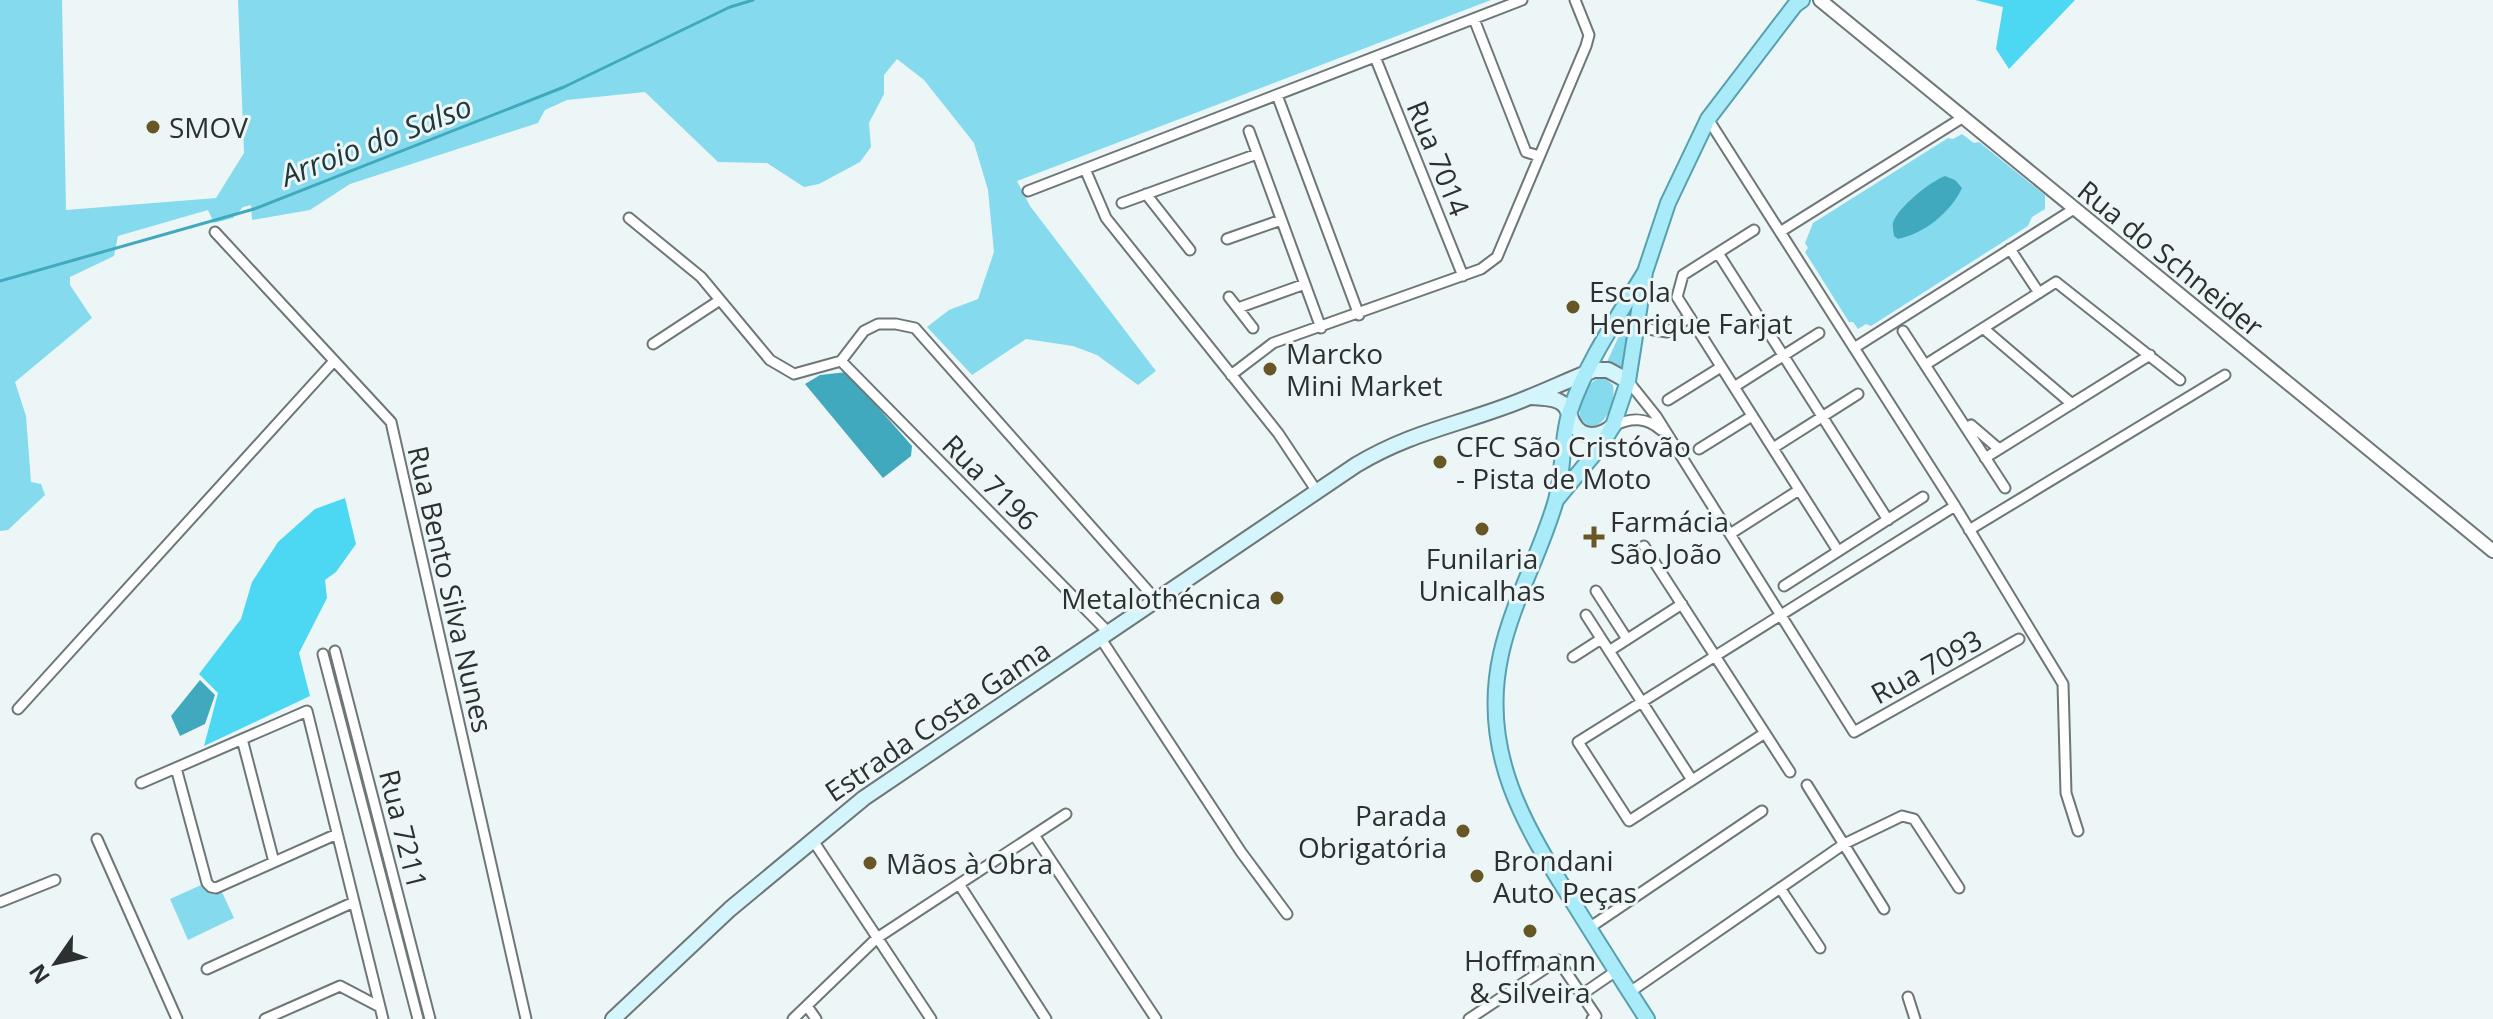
<svg xmlns="http://www.w3.org/2000/svg" width="2493" height="1019" font-family="'Open Sans',sans-serif">
  <rect width="100%" height="100%" fill="#edf6f7"/>
  <path fill="#85dbed" d="M0 0H62L66 210 216 198 244 153 238 0H1491L1017 181 1030 206 1156 371 1138 385 1097 355 1073 346 1026 339 972 375 927 327 949 310 978 299 994 252 988 190 974 143 924 80 897 59 884 75V94L869 123 871 147 860 162 819 184 804 187 767 163 718 162 645 92 567 100 545 110 538 123 350 184 310 210 252 220 251 205 243 207 233 218 214 223 208 210 118 236 114 256 70 277V285L92 318 15 382 26 416 31 482 41 484 45 495 8 530 0 531Z
    M1962 134 1974 143 1979 142 2045 195V209L2032 217 2028 226 1871 326 1866 324 1858 329 1853 322H1849L1805 252 1808 248 1805 243 1813 223 1948 138 1953 139Z
    M1628 316 1634 317 1623 370 1606 364Z
    M1604 377 1613 385C1616 400 1607 426 1590 427L1580 419C1578 404 1587 378 1604 377Z
    M201 885 210 892H222L234 918 188 940 170 899Z"/>
  <path fill="#4cd8f3" d="M1975 0H2075L2009 69 1996 49 2003 7Z
    M345 498 356 544 336 572 325 580 327 598 299 653 310 696 204 746 218 693 199 674 241 619 252 582 278 542 315 509Z"/>
  <path fill="#41a9be" d="M1945 176 1955 180 1962 188C1951 212 1924 234 1898 239L1894 236C1894 234 1892 225 1893 223 1897 208 1931 181 1945 176Z
    M847 372 912 446 911 456 883 478 805 384 820 375Z
    M200 680 215 695 205 724 180 736 171 716Z"/>
  <g fill="none" stroke-linecap="round" stroke-linejoin="round">
    <path stroke="#41a9be" stroke-width="3" d="M0 281 254 209 564 87 730 7 753 0"/>
    <g stroke="#6e7677" stroke-width="13">
      <path id="minor" d="M1474 19 1526 152 1539 156
        M1375 57 1463 276
        M1277 95 1359 315
        M1708 119 1955 506 2063 684 2066 793 2078 831
        M1249 131 1321 328
        M1085 169 1106 218 1278 433 1316 490
        M1028 191 1522 0
        M1146 194 1190 250
        M1122 203 1257 154
        M629 218 701 277 770 360 794 374 841 361 864 331 878 324H896L915 328 1157 601
        M1754 230 1683 275 1677 297 1838 551
        M215 232 391 422 526 1019
        M1780 232 1962 118
        M1227 239 1281 220
        M2010 249 2039 293
        M1718 253 1888 520
        M1229 297 1253 328
        M1238 308 1305 284
        M1635 327 1667 332 1690 317
        M1983 328 2072 404
        M1903 331 2005 488
        M653 344 720 300
        M1854 348 2074 209
        M841 361 1109 633
        M1925 365 2056 282 2180 380
        M1231 375 1273 343 1481 269 1497 257 1586 46 1589 35 1575 0
        M1628 381 1656 416 1854 732 2019 639
        M1734 387 1819 333
        M1668 400 1721 367
        M1613 426C1631 417 1646 417 1661 430
        M1966 428 1971 425 1999 449
        M1773 448 1858 394
        M1699 449 1752 416
        M1985 458 2150 355
        M1969 530 2225 375
        M1730 534 1799 490
        M1644 546 1790 772
        M1784 586 1923 497
        M1596 591 1627 639
        M1586 615 1692 780
        M1101 639 1241 852 1287 914
        M335 651 430 1019
        M1609 651 1682 604
        M323 654 418 1019
        M1573 657 1601 639
        M18 709 334 361
        M1765 733 1629 821 1578 742 1955 506
        M242 739 274 862
        M176 768 207 883 211 887 216 888 337 834
        M141 783 307 711 383 1019
        M1807 785 1884 909
        M1034 835 1156 1019
        M97 839 177 1019
        M812 839 931 1019
        M959 884 1046 1019
        M1780 888 1820 948
        M0 902 55 880
        M1589 928 1762 811
        M207 969 354 902
        M1630 992 1844 844 1902 816 1914 819 1959 888
        M1581 995 1616 971
        M1908 997 1915 1019
        M807 1006 816 1019
        M265 1019 340 986 380 1007
        M793 1019 877 938 1066 814
        M1469 1019 1558 960 1596 1016 1592 1019"/>
    </g>
    <g stroke="#6e7677" stroke-width="16">
      <path id="tertiary" d="M1820 0 2493 551"/>
    </g>
    <g stroke="#6e7677" stroke-width="18">
      <path id="secondary" d="M1532 397C1543 398 1557 397 1564 405 1569 410 1570 418 1573 423 1582 440 1601 437 1613 426
        M613 1019 730 909 864 798 1356 465C1406 435 1448 427 1501 408 1533 397 1563 382 1594 370H1608L1628 381"/>
    </g>
    <g stroke="#58a0af" stroke-width="18">
      <path id="primary" d="M1645 272C1618 317 1587 361 1570 411 1561 439 1564 471 1556 500 1541 553 1513 600 1501 654 1479 753 1525 827 1576 907 1599 944 1623 982 1647 1019
        M1557 499 1600 447 1613 426 1628 381 1645 272 1668 203 1708 119 1795 5 1802 0"/>
    </g>
    <use href="#minor" stroke="#fff" stroke-width="9"/>
    <use href="#tertiary" stroke="#fff" stroke-width="12"/>
    <use href="#secondary" stroke="#d4f5fc" stroke-width="14"/>
    <use href="#primary" stroke="#a9ebf8" stroke-width="14"/>
  </g>
  <g fill="#675724" stroke="#edf6f7" stroke-width="3">
    <circle cx="153" cy="127" r="8"/>
    <circle cx="1573" cy="307" r="8"/>
    <circle cx="1270" cy="369" r="8"/>
    <circle cx="1440" cy="462" r="8"/>
    <circle cx="1482" cy="529" r="8"/>
    <path d="M1590 525h8v8h8v8h-8v8h-8v-8h-8v-8h8z"/>
    <circle cx="1277" cy="598" r="8"/>
    <circle cx="1463" cy="831" r="8"/>
    <circle cx="870" cy="863" r="8"/>
    <circle cx="1477" cy="876" r="8"/>
    <circle cx="1530" cy="931" r="8"/>
  </g>
  <g text-anchor="middle" dominant-baseline="central" stroke-width="6" stroke-linejoin="round" paint-order="stroke">
    <g font-size="28" fill="#2c3030" stroke="#edf6f7" text-anchor="start">
      <text x="169" y="127">SMOV</text>
      <text x="1589" y="291">Escola<tspan x="1589" dy="32">Henrique Farjat</tspan></text>
      <text x="1286" y="353">Marcko<tspan x="1286" dy="32">Mini Market</tspan></text>
      <text x="1456" y="446">CFC São Cristóvão<tspan x="1456" dy="32">- Pista de Moto</tspan></text>
      <text x="1610" y="521">Farmácia<tspan x="1610" dy="32">São João</tspan></text>
      <text x="1482" y="558" text-anchor="middle">Funilaria<tspan x="1482" dy="32">Unicalhas</tspan></text>
      <text x="1261" y="598" text-anchor="end">Metalothécnica</text>
      <text x="1447" y="815" text-anchor="end">Parada<tspan x="1447" dy="32">Obrigatória</tspan></text>
      <text x="1493" y="860">Brondani<tspan x="1493" dy="32">Auto Peças</tspan></text>
      <text x="886" y="863">Mãos à Obra</text>
      <text x="1530" y="960" text-anchor="middle">Hoffmann<tspan x="1530" dy="32">&amp; Silveira</tspan></text>
    </g>
    <g font-size="28" fill="#2c3030" stroke="#edf6f7">
      <text transform="translate(1439 158) rotate(68)">Rua 7014</text>
      <text transform="translate(2171 258) rotate(39)">Rua do Schneider</text>
      <text transform="translate(991 482) rotate(45)">Rua 7196</text>
      <text transform="translate(451 589) rotate(77)">Rua Bento Silva Nunes</text>
      <text transform="translate(1926 666) rotate(-29)">Rua 7093</text>
      <text transform="translate(937 720) rotate(-34)">Estrada Costa Gama</text>
      <text transform="translate(404 829) rotate(76)">Rua 7211</text>
    </g>
    <g font-size="30" font-style="italic" fill="#20373c" stroke="#edf6f7">
      <text transform="translate(376 140) rotate(-21)">Arroio do Salso</text>
    </g>
  </g>
  <g transform="translate(56 963) rotate(236)" stroke="#edf6f7" stroke-width="6" paint-order="stroke">
  <path d="M0-6L14 30L0 20L-14 30Z" fill="#2c3030"/>
  <text y="-12" font-size="22" font-weight="bold" text-anchor="middle" fill="#2c3030">N</text>
  </g>
</svg>
